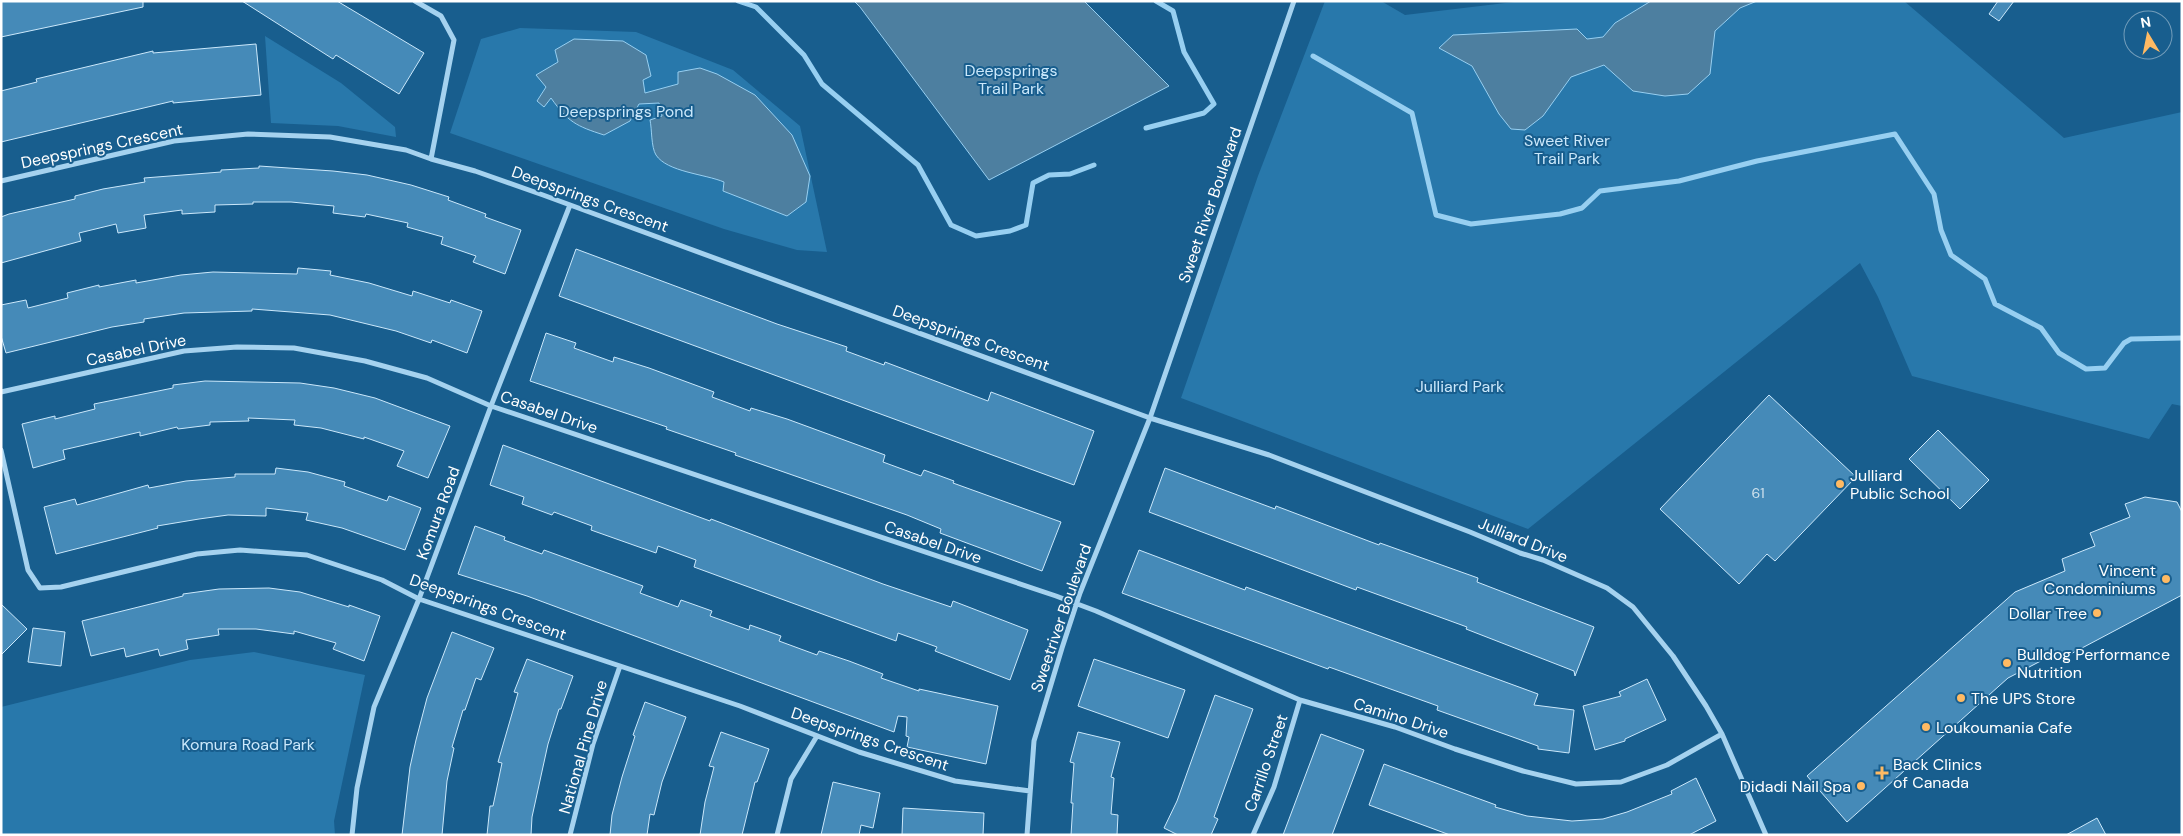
<svg xmlns="http://www.w3.org/2000/svg" width="2183" height="836" font-family="'DM Sans',sans-serif">
  <rect width="100%" height="100%" fill="#185e8e"/>
  <path fill="#2878ab" d="M1325 1H1381L1405 15 1522 1H1904L2064 138 2182 112V406L2172 404 2149 439 1912 376 1878 297 1860 263 1528 529 1181 398 1258 176Z
    M520 28 636 32 733 70 800 126 827 252 797 250 724 229 450 133 481 39Z
    M265 36 341 83 395 127 396 137 338 126 271 123Z
    M254 652 365 675 334 821 335 835H1V707L190 660Z"/>
  <path fill="#4d7fa0" stroke="#97cff1" d="M854 1H1084L1169 86 989 180 860 7Z
    M1651 1H1757L1740 8 1715 31 1710 74 1688 94 1665 96 1633 91 1604 65 1571 77 1543 116 1525 130 1511 129 1499 114 1472 66 1439 48 1453 35 1577 29 1587 39 1603 37 1615 23Z
    M574 39 623 41 646 55 651 76 643 80 645 93 678 84V72L700 68 717 74 755 95 792 135 810 176 806 202 787 216 723 191 724 182C705 174 667 172 656 155 651 147 652 129 650 120L662 116 659 103 639 104 630 121 604 135C576 126 568 122 551 98L544 107 537 101 546 87 536 75 558 62 555 50Z"/>
  <g fill="none" stroke-linecap="round" stroke-linejoin="round">
    <path stroke="#97cff1" stroke-width="5" d="M738 1 756 7 804 55 822 84 918 165 951 225 976 236 1010 231 1026 225 1033 183 1049 175 1070 174 1094 165
      M1313 56 1412 113 1436 215 1471 224 1560 214 1582 208 1600 191 1679 181 1757 161 1895 134 1934 194 1941 230 1951 255 1985 279 1995 304 2041 328 2059 353 2086 369 2105 368 2124 343 2131 339 2182 338
      M1146 128 1204 113 1214 104 1184 52 1173 11 1156 1"/>
  </g>
  <path fill="#458ab8" stroke="#cbe8fb" d="M1 1H143V7L1 37Z
    M242 1H337L424 53 399 94 336 55 333 59Z
    M1998 1H2014L1999 21 1989 14Z
    M256 44 261 95 173 103V101L1 142V91L37 82 36 79 153 51V53Z
    M259 166 333 171 367 175 411 185 449 197 448 200 486 214 485 217 521 230 505 274 473 262 476 256 441 244 443 237 407 227 408 223 366 214 365 217 333 213 334 206 291 202H253V204L215 205V212L182 214V210L144 215 146 228 118 233 116 224 79 233 81 241 1 263V217L9 214 75 199V196L103 189 145 182 144 178 221 172V170L259 168Z
    M576 249 777 324 847 347 846 351 884 365 885 362 988 401 991 392 1094 431 1074 485 559 296Z
    M298 268 331 271 330 275 369 283 412 296 413 291 450 303 451 300 482 311 467 353 432 340 431 343 396 331 330 315 252 309V311L184 313 144 319V322L112 327 6 353 1 336V305L26 300 28 308 68 298 67 293 99 285V287L136 280V283L181 275 213 272 297 274Z
    M546 333 576 343 574 348 613 362 614 357 649 368 714 392 712 397 750 411 751 408 787 419 885 455 883 462 921 476 924 470 954 481 953 483 1061 522 1042 571 940 533 941 529 907 515 735 455 736 453 666 429 667 427 530 381Z
    M205 381 300 383 334 388 375 398 450 426 428 478 397 466 404 451 364 437V439L321 428 294 425 295 420 248 418 249 421 210 422V425L178 429 177 427 140 436V432L63 450 65 459 33 468 22 424 55 416V419L95 409 94 404 173 388V385Z
    M1769 395 1856 477 1775 561 1767 554 1739 584 1660 509Z
    M1938 430 1989 480 1960 509 1909 459Z
    M503 445 710 521 711 519 883 584 951 607 953 601 1028 630 1010 680 935 651 937 647 898 633 896 641 694 567 696 560 658 546 656 553 591 530 592 526 554 512 552 515 522 504 524 497 490 485Z
    M276 468 308 472 345 482 344 486 387 501 389 496 421 508 405 550 342 528 306 520 308 513 266 508V516L228 515 199 519 157 526 158 528 56 554 44 507 75 499 77 505 148 485 149 488 186 481 235 477V474H275Z
    M1165 468 1275 509 1276 506 1379 545 1380 543 1478 578 1477 582 1594 627 1575 676 1574 671 1466 629 1467 627 1357 587 1356 590 1149 512Z
    M2145 497 2177 502 2182 512V595L2065 657 2060 651 2008 678 1847 822 1807 776 2015 592 2065 571 2062 559 2095 546 2090 533 2130 517 2125 504Z
    M475 526 505 537 504 540 542 554 544 550 643 586 640 593 678 607 681 600 712 611 710 616 749 630 750 625 781 636 779 641 817 655 819 651 849 661 883 674 881 678 919 691V689L998 706 986 764 907 747 909 737 906 736 907 717 898 716 894 732 527 596 458 574Z
    M1139 550 1245 590 1246 587 1538 694 1534 705 1574 710 1569 753 1538 749V746L1437 710 1438 706 1329 667 1328 669 1122 593Z
    M269 588 300 592 349 607V605L380 616 364 661 333 649 336 643 294 631V634L256 629H218L219 635 186 640 188 649 160 656 158 649 126 657 124 648 91 656 82 621 183 596V594L219 589Z
    M1 604 27 629 1 655Z
    M33 628 65 632 61 666 28 662Z
    M452 632 494 648 481 680 476 678 465 710H463L452 747 454 748 447 781 442 835H402L410 767 416 740 427 698Z
    M527 659 573 676 561 709H559L548 744 532 817 531 835H487L490 806H493L502 763 498 762 518 693 514 692Z
    M1094 659 1185 690 1168 738 1078 706Z
    M1647 679 1666 720 1625 739V741L1595 750 1583 706 1621 696 1619 692Z
    M1215 695 1253 709 1214 817 1218 819 1211 835H1178L1164 828 1177 801Z
    M645 702 686 717 662 782 654 815 650 814 647 835H610L612 815 622 777 635 736 633 735Z
    M721 732 769 749 757 782H755L742 835H700L705 802 714 767 709 766Z
    M1078 732 1120 742 1111 777 1114 778 1111 814 1118 815 1117 835H1071L1073 803H1071L1074 763 1070 762Z
    M1321 734 1364 750 1332 835H1283Z
    M1384 764 1496 805 1495 807 1527 816 1572 821 1603 819 1627 812 1672 794 1671 791 1696 778 1716 821 1689 835H1450L1369 805Z
    M833 782 880 793 873 828 861 825 859 835H821Z
    M903 808 984 813 983 835H902Z
    M2097 818 2106 835H2066Z"/>
  <g fill="none" stroke-linecap="round" stroke-linejoin="round">
    <path stroke="#a5d2ef" stroke-width="5" d="M415 1 441 16 454 40 431 159
      M1 181 174 141 248 134 330 137 406 150 431 159 475 171 543 195 1150 418 1269 455 1470 532 1520 553 1543 560 1607 588 1633 607 1673 656 1706 706 1722 734 1766 835
      M1 392 184 351 237 347 294 348 365 361 427 378 491 406 1056 596 1096 611 1300 700 1395 727 1455 749 1523 771 1576 784 1621 782 1667 765 1722 734
      M1 450 28 570 40 588 61 587 197 554 240 550 307 555 382 580 419 599 740 706 859 752 955 781 1030 791
      M352 835 357 788 374 707 419 599 491 406 570 205
      M570 835 593 744 620 666
      M777 835 791 779 817 736
      M1027 835 1034 741 1062 648 1080 593 1150 418 1294 1
      M1253 835 1274 787 1300 700"/>
  </g>
  <g fill="#ffba63" stroke="#185e8e" stroke-width="2">
    <circle cx="1840" cy="484" r="5"/>
    <circle cx="2166" cy="579" r="5"/>
    <circle cx="2097" cy="613" r="5"/>
    <circle cx="2007" cy="663" r="5"/>
    <circle cx="1961" cy="698" r="5"/>
    <circle cx="1926" cy="727" r="5"/>
    <path d="M1879.5 765.5h5v5h5v5h-5v5h-5v-5h-5v-5h5z"/>
    <circle cx="1861" cy="786" r="5"/>
  </g>
  <g text-anchor="middle" dominant-baseline="central" stroke-width="4" stroke-linejoin="round" paint-order="stroke">
    <g font-size="14" fill="#d0e2ed">
      <text x="1758" y="493">61</text>
    </g>
    <g font-size="16" fill="#cbe8fb" stroke="#185e8e">
      <text x="1011" y="70">Deepsprings<tspan x="1011" dy="18">Trail Park</tspan></text>
      <text x="626" y="111">Deepsprings Pond</text>
      <text x="1567" y="140">Sweet River<tspan x="1567" dy="18">Trail Park</tspan></text>
      <text x="1460" y="386">Julliard Park</text>
      <text x="248" y="744">Komura Road Park</text>
    </g>
    <g font-size="16" fill="#fff" stroke="#185e8e">
      <text transform="translate(102 146) rotate(-12)">Deepsprings Crescent</text>
      <text transform="translate(590 199) rotate(20)">Deepsprings Crescent</text>
      <text transform="translate(1210 205) rotate(-71)">Sweet River Boulevard</text>
      <text transform="translate(971 338) rotate(20)">Deepsprings Crescent</text>
      <text transform="translate(136 350) rotate(-12)">Casabel Drive</text>
      <text transform="translate(549 412) rotate(19)">Casabel Drive</text>
      <text transform="translate(438 513) rotate(-70)">Komura Road</text>
      <text transform="translate(1523 540) rotate(22)">Julliard Drive</text>
      <text transform="translate(933 542) rotate(19)">Casabel Drive</text>
      <text transform="translate(488 607) rotate(20)">Deepsprings Crescent</text>
      <text transform="translate(1061 618) rotate(-71)">Sweetriver Boulevard</text>
      <text transform="translate(1401 718) rotate(18)">Camino Drive</text>
      <text transform="translate(870 739) rotate(19)">Deepsprings Crescent</text>
      <text transform="translate(583 747) rotate(-74)">National Pine Drive</text>
      <text transform="translate(1266 763) rotate(-71)">Carrillo Street</text>
    </g>
    <g font-size="16" fill="#fff" stroke="#185e8e" text-anchor="start">
      <text x="1850" y="475">Julliard<tspan x="1850" dy="18">Public School</tspan></text>
      <text x="2156" y="570" text-anchor="end">Vincent<tspan x="2156" dy="18">Condominiums</tspan></text>
      <text x="2087" y="613" text-anchor="end">Dollar Tree</text>
      <text x="2017" y="654">Bulldog Performance<tspan x="2017" dy="18">Nutrition</tspan></text>
      <text x="1971" y="698">The UPS Store</text>
      <text x="1936" y="727">Loukoumania Cafe</text>
      <text x="1893" y="764">Back Clinics<tspan x="1893" dy="18">of Canada</tspan></text>
      <text x="1851" y="786" text-anchor="end">Didadi Nail Spa</text>
    </g>
  </g>
  <rect width="2183" height="836" fill="none" stroke="#ffffff" stroke-width="5"/>
  <g transform="translate(2148 35) rotate(350)"><circle r="24" fill="#185e8e" stroke="#749ebb"/>
  <path d="M0-4L9 19L0 12L-9 19Z" fill="#ffba63"/>
  <text y="-8" font-size="14" font-weight="bold" text-anchor="middle" fill="#ffffff">N</text>
  </g>
</svg>
